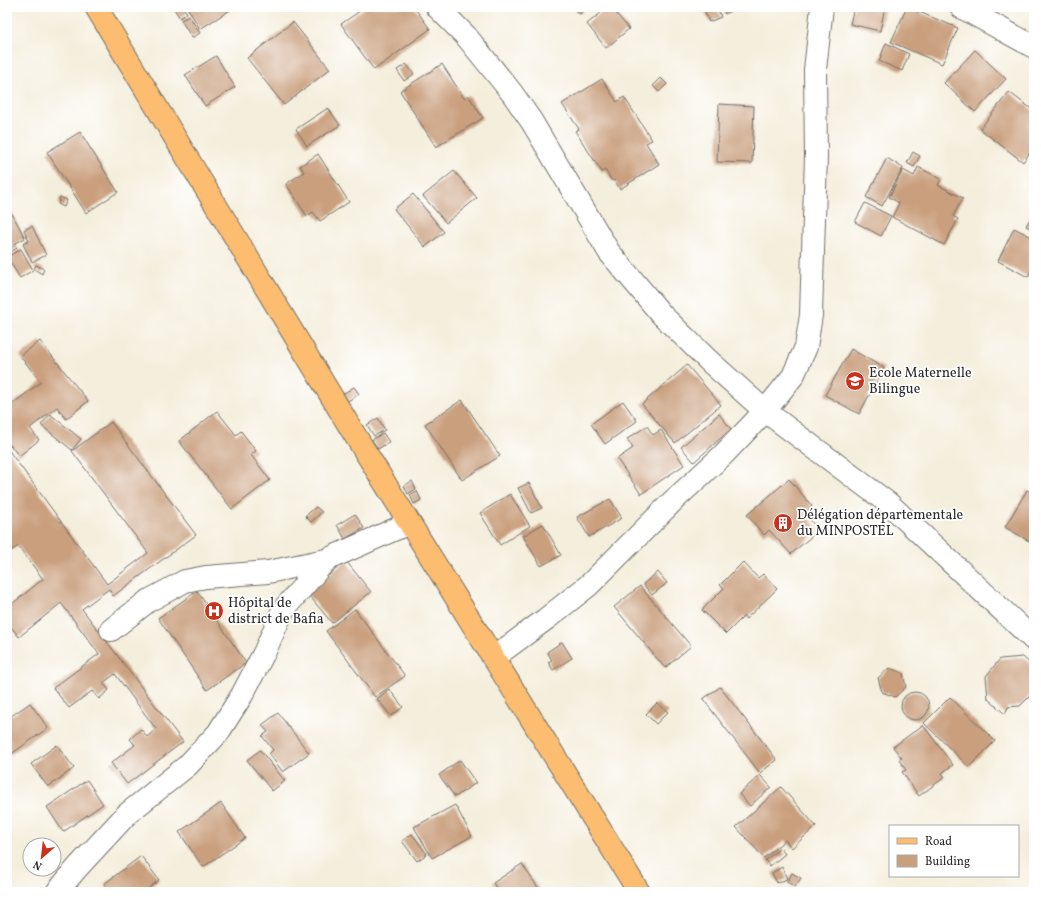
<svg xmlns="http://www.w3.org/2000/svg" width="1041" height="899" font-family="Vollkorn,serif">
  <rect width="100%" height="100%" fill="#fff"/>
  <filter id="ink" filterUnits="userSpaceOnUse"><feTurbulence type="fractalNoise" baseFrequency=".025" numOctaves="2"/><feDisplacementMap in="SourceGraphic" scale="8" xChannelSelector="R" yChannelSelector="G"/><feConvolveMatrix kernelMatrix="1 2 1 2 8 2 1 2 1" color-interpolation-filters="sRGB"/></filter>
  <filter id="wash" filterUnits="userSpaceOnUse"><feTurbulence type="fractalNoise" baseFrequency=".012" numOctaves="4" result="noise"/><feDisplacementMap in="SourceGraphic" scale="16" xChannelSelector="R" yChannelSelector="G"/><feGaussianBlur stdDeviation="0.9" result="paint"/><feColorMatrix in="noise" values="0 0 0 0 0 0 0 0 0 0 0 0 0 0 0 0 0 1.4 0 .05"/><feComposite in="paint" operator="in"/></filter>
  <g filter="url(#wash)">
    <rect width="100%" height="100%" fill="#f4eedc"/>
    <g id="blocks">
      <path fill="#c99f7d" d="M177 7H183L187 13 180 18 174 9Z
        M187 7H235L200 29Z
        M366 7H414L430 29 374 70 341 24Z
        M571 7H586L580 14Z
        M608 7H611L629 29 606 48 587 24Z
        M703 7H717L721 17 709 22Z
        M722 7H738L725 14Z
        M854 7H885L880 31 850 24Z
        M907 7 958 28 942 64 891 42Z
        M189 16 200 33 192 38 181 20Z
        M293 22 330 69 284 105 247 58Z
        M886 43 909 54 902 71 879 61Z
        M975 50 1006 79 975 112 944 83Z
        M216 56 235 87 205 106 185 75Z
        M406 64 414 74 404 81 397 70Z
        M442 64 464 98 468 95 483 118 436 147 400 91Z
        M661 78 667 84 659 92 653 86Z
        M602 79 617 102 624 97 652 140 646 143 659 164 620 189 614 180 612 181 605 170 602 172 575 131 579 129 562 104Z
        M1009 92 1034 111V147L1023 162 980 129Z
        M719 104 754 106 752 163 717 162Z
        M328 108 340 125 307 146 296 129Z
        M80 132 118 192 86 213 47 152Z
        M913 152 920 156 914 167 907 163Z
        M318 154 349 202 320 221 313 212 307 216 286 184 304 172 300 166Z
        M887 158 903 168 882 206 866 197Z
        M918 167 941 179 938 185 963 198 953 216 958 219 944 245 892 217 899 203 889 197 903 170 914 176Z
        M454 171 477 198 446 223 423 196Z
        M413 194 444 232 425 247 394 209Z
        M60 197 67 200 64 207 58 204Z
        M865 203 891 216 881 236 855 222Z
        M9 208 25 238 14 244 17 248 7 254V209Z
        M1034 212V230L1026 226Z
        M32 226 46 255 32 262 23 244 29 241 24 230Z
        M1014 228 1034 238V264L1028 277 998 261Z
        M21 249 33 270 20 278 7 257Z
        M36 265 44 269 42 274 34 269Z
        M40 341 88 401 66 419 57 407 30 428 39 440 19 456 7 441V400L11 405 41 382 20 356Z
        M851 349 884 368 859 414 825 395Z
        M687 365 721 405 675 443 642 404Z
        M354 387 359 394 348 401 343 394Z
        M462 400 500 456 462 480 425 424Z
        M623 401 637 421 605 444 591 424Z
        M217 411 236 435 241 431 256 451 251 455 270 480 232 509 179 441Z
        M50 414 81 439 72 450 41 425Z
        M719 414 731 429 694 462 681 447Z
        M378 418 385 430 374 436 367 425Z
        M111 422 196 535 113 596 109 589 82 609 183 742 127 784 111 763 135 745 130 739 141 729 147 737 156 729 115 674 103 683 109 690 99 699 92 691 69 708 53 688 99 654 61 603 19 637 7 622V608L43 579 18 546 7 554V448L107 584 148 553 72 451Z
        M647 426 653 435 661 430 684 465 641 494 617 459 633 448 627 439Z
        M383 433 389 442 378 449 372 440Z
        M789 479 812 506 804 513 819 530 791 554 769 530 764 535 747 515Z
        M412 481 416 489 408 494 404 486Z
        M529 483 542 508 531 513 518 488Z
        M1027 490 1034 494V544L1005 527Z
        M417 491 421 500 414 504 410 495Z
        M510 494 530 526 500 545 480 513Z
        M610 499 622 518 589 537 577 517Z
        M316 507 322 512 311 522 305 516Z
        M355 514 364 528 345 539 337 525Z
        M543 524 561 555 541 566 523 536Z
        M346 561 371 592 332 623 307 593Z
        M743 562 758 578 763 574 777 589 746 619 744 616 726 634 702 610 724 588 720 585Z
        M658 572 667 583 652 595 643 584Z
        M640 586 691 646 665 668 614 607Z
        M197 591 246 663 207 690 158 618Z
        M355 609 405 676 375 697 326 631Z
        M562 642 572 658 553 670 548 662 552 660 547 652Z
        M1023 657 1034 667V695L1032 694 1020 706 1008 707 1005 714 988 699 986 676 1000 659Z
        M889 668 903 673 906 687 895 697 882 692 878 678Z
        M720 687 777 760 760 773 703 699Z
        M389 689 403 707 391 716 377 699Z
        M901 706a14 14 0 1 1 28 0a14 14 0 1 1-28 0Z
        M950 697 995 741 969 767 924 723Z
        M30 703 48 728 7 757V719Z
        M657 703 668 712 656 724 646 714Z
        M278 713 309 753 283 772 269 754 273 750 262 736 268 732 262 725Z
        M923 725 953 765 942 773 945 777 919 796 902 772 906 770 899 760 902 758 893 747Z
        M57 745 74 768 48 787 31 764Z
        M260 750 285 781 272 791 247 760Z
        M460 760 476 783 455 797 439 775Z
        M760 775 771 787 750 806 739 794Z
        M87 780 103 804 63 832 47 807Z
        M781 787 816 826 792 848 785 840 764 858 736 827Z
        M221 803 245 838 203 867 179 832Z
        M455 805 472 836 432 858 414 827Z
        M412 834 427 854 417 861 402 841Z
        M780 848 785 854 770 866 765 860Z
        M141 856 159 880 144 892H110L104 884Z
        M522 864 541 892H499L493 883Z
        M782 867 787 879 777 883 772 873Z
        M792 873 801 878 795 887 787 882Z"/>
    </g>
  </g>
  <g filter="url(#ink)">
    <use href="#blocks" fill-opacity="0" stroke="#716f69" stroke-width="1"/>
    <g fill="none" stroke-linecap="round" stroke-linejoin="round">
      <g stroke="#716f69" stroke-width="24">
        <path id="minor" d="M437 7 466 36 512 93 532 122 609 252 662 315 709 361 765 411 888 503 1034 640
          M961 7 1034 47
          M111 630 148 601 185 581 206 577 268 572 326 560
          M493 658 546 619 589 585 674 500 723 455 765 411 793 376 806 347 811 315 816 156 815 70 822 7
          M57 892 77 868 127 814 187 766 218 733 242 695 265 651 283 610 326 560 409 523"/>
      </g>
      <g stroke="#716f69" stroke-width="24">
        <path id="major" d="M96 7 353 432 639 892"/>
      </g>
      <use href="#minor" stroke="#fff" stroke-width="22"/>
      <use href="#major" stroke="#fcbd6f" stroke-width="22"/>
    </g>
  </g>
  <defs>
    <g id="school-disc" transform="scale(1)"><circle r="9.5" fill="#c8321e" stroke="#fff"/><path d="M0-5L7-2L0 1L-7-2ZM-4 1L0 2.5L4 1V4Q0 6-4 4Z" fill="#fff"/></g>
    <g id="building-disc" transform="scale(1)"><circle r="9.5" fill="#c8321e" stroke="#fff"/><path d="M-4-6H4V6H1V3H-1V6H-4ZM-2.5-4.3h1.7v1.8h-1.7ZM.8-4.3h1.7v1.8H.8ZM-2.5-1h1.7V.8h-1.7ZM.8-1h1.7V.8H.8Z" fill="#fff"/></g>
    <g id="hospital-disc" transform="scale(1)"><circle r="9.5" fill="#c8321e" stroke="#fff"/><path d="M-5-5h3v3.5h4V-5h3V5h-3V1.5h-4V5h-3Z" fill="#fff"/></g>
  </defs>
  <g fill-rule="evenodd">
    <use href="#school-disc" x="855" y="381"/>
    <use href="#building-disc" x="783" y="523"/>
    <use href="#hospital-disc" x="214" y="611"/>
  </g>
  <g text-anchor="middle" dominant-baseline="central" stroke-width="3.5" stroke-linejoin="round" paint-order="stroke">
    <g font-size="14" fill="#2b2b2b" stroke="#fff" text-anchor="start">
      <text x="869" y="373">Ecole Maternelle<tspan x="869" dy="16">Bilingue</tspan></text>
      <text x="797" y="515">Délégation départementale<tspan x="797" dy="16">du MINPOSTEL</tspan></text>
      <text x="228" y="603">Hôpital de<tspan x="228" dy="16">district de Bafia</tspan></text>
    </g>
  </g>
  <rect width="1041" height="899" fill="none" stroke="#fff" stroke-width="24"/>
  <rect x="889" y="825" width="130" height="52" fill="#ffffff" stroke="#aaaaaa"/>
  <rect x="897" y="838" width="20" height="6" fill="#fcbd6f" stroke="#aaaaaa"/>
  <text x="925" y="845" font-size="12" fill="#2b2b2b">Road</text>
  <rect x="897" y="855" width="20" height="12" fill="#c99f7d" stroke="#aaaaaa"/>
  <text x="925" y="865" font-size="12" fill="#2b2b2b">Building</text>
  <g transform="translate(42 857) rotate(208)"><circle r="19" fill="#ffffff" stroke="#aaaaaa"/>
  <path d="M0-3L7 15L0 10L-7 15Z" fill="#c8321e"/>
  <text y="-6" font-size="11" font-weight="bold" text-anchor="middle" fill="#2b2b2b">N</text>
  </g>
</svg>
